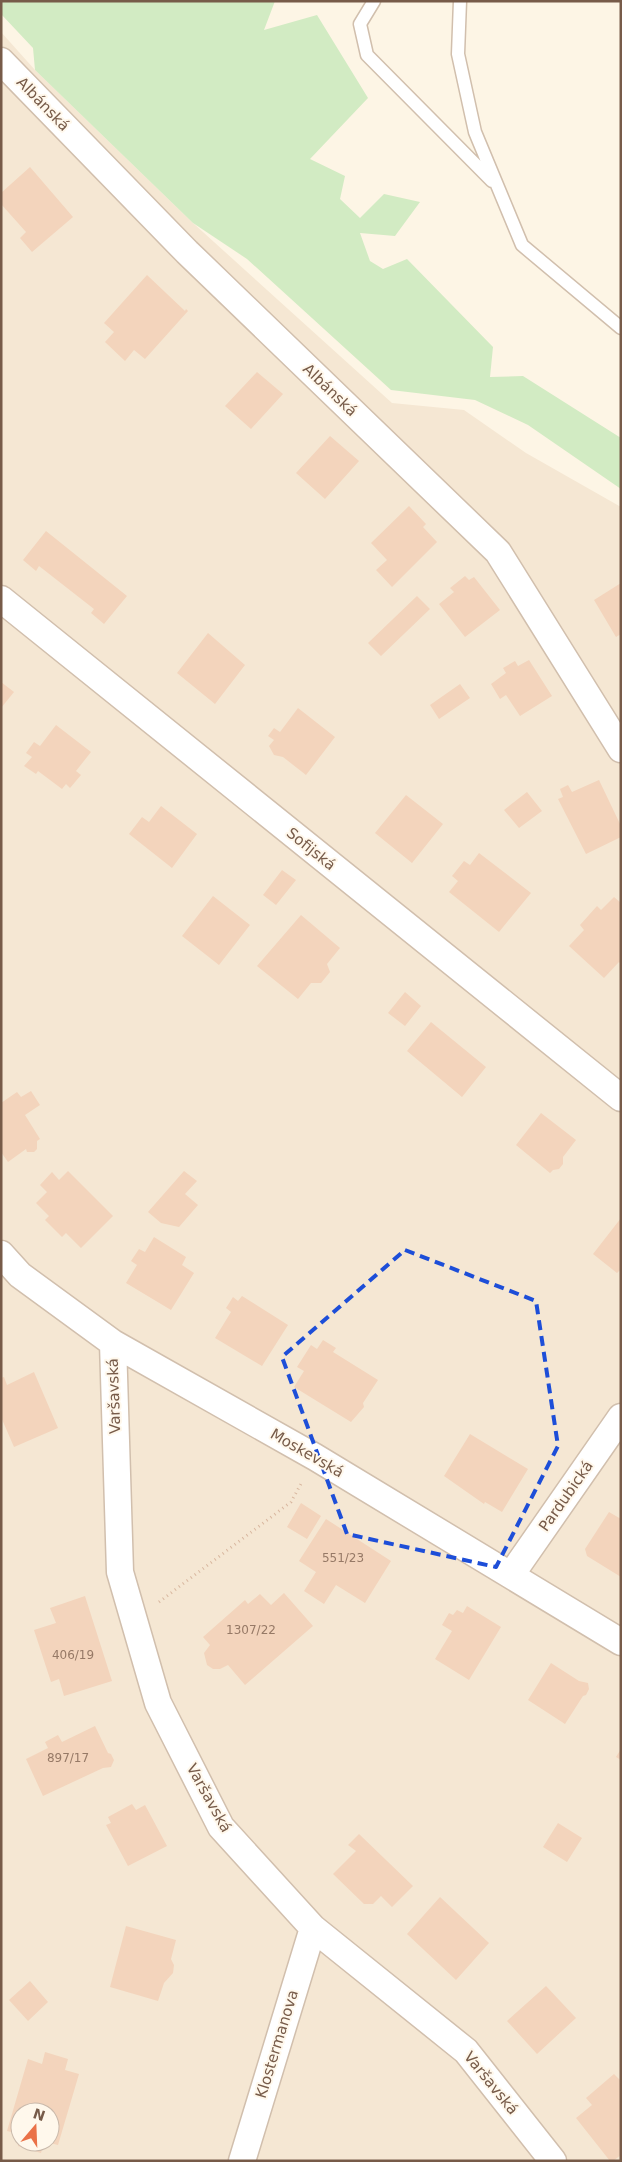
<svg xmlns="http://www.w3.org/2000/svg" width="622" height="2162" font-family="'DejaVu Sans',sans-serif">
  <rect width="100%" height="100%" fill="#fdf5e5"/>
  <path fill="#f5e7d3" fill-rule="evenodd" d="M1 32 35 70 193 223 392 403 464 410 526 453 621 507V2161H1ZM20 2112H50V2142H20Z"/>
  <path fill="#d2ebc3" d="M1 1H275L264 30 317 15 368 98 310 159 345 176 340 199 360 218 384 194 420 202 395 236 360 233 370 261 383 269 407 259 493 347 490 377 523 376 621 438V489L528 425 475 400 391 390 247 259 193 223 35 70 33 48 1 14Z"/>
  <path fill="#f3d4bc" d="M30 167 73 217 32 252 20 238 26 232 1 204V193Z
    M147 275 185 311 186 309 188 311 145 359 134 350 125 361 105 342 114 332 104 323Z
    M257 372 283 394 251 429 225 406Z
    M330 436 359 461 325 499 296 473Z
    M409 506 426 524 423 527 437 542 392 587 376 570 387 560 371 543Z
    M46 531 127 596 104 624 91 613 94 609 39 566 36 571 23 560Z
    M465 576 469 580 474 577 500 610 465 637 439 604 454 592 450 588Z
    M621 583V634L616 637 594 600Z
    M417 596 430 609 381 656 368 643Z
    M208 633 245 665 215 704 177 673Z
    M529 660 552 696 520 716 506 695 500 699 491 684 506 673 503 668 515 661 518 666Z
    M1 682 14 692 1 708Z
    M460 684 470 698 439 719 430 705Z
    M298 708 335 737 306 775 283 757 274 755 269 746 274 740 268 736 274 728 280 732Z
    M56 725 91 752 76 771 81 775 70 788 66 784 62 789 38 771 36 774 24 766 32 757 26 753 34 742 40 746Z
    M599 780 621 826V837L586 854 558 799 563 797 560 789 568 785 572 792Z
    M527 792 542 811 519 828 504 810Z
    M406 795 443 824 412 863 375 833Z
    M161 806 197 834 172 868 129 834 142 817 149 822Z
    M479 853 531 893 499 932 449 892 458 881 452 876 464 861 470 865Z
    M282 870 296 880 276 905 263 895Z
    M213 896 250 925 219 965 182 936Z
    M614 897 621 903V964L619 962 604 978 569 946 584 930 580 925 597 906 601 910Z
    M301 915 340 948 327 964 330 972 321 983H311L298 999 257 966Z
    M405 992 421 1006 405 1026 388 1013Z
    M431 1022 486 1067 462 1097 407 1051Z
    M31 1091 40 1105 25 1115 40 1139 37 1141V1149L34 1152H27L26 1149 8 1162 1 1152V1103L17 1092 21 1097Z
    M541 1113 576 1140 563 1157V1164L559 1169 553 1170 550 1173 516 1145Z
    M68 1171 113 1216 81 1248 66 1233 62 1237 45 1220 49 1216 36 1203 47 1192 40 1185 52 1172 59 1180Z
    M184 1171 197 1181 185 1194 198 1205 179 1227 161 1223 148 1212Z
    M621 1218V1269L617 1273 593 1254Z
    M154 1237 186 1257 182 1265 194 1273 171 1310 126 1283 137 1265 131 1261 139 1249 145 1252Z
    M242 1296 288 1325 262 1366 215 1338 231 1312 226 1308 233 1297 238 1301Z
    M323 1340 336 1348 333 1352 378 1380 363 1403 364 1407 351 1422 294 1387 304 1371 297 1367 311 1345 317 1349Z
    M34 1372 58 1428 14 1447 1 1417V1378L4 1377 7 1385Z
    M470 1434 528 1469 502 1512 485 1502 484 1504 444 1476Z
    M301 1503 321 1516 307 1539 287 1527Z
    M609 1512 621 1519V1577L587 1556 585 1549Z
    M326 1519 391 1561 365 1603 336 1585 324 1604 304 1591 316 1572 299 1561Z
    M284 1593 313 1626 245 1685 228 1665 220 1669H213L207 1665 204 1653 210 1645 203 1637 245 1600 248 1604 260 1594 271 1605Z
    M85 1596 112 1681 64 1696 59 1679 51 1682 34 1630 56 1623 50 1608Z
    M467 1606 501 1627 469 1680 435 1659 452 1631 442 1625 449 1613 453 1615 457 1610 463 1613Z
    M551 1663 579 1681 588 1683 589 1689 586 1695 583 1696 565 1724 528 1700Z
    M95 1726 108 1753 111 1754 114 1760 111 1767 103 1768 43 1796 26 1759 48 1748 45 1742 58 1735 62 1742Z
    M621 1749V1760L616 1757Z
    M132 1804 136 1810 145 1805 167 1846 128 1866 106 1825 111 1823 108 1817Z
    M558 1823 582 1838 567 1862 543 1847Z
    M359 1834 413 1886 392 1907 381 1896 373 1904H364L333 1874 356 1851 348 1845Z
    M440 1897 489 1943 456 1980 407 1934Z
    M126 1926 176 1940 171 1959 174 1965 173 1973 164 1983 158 2001 110 1987Z
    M30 1981 48 2002 28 2021 9 2000Z
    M546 1986 576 2018 537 2054 507 2021Z
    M45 2052 68 2059 65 2070 79 2074 58 2145 50 2143V2112H20V2134L7 2131 28 2059 42 2064Z
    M614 2074 621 2081V2155L613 2161H610L576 2118 592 2105 586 2098Z
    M19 2142H44L41 2153 18 2146Z"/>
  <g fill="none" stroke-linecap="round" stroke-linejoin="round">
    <g stroke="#d1bfad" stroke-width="15">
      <path id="lane" d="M374 1 360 24 367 55 492 181
        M460 1 458 54 475 132 522 245 621 328"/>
    </g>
    <g stroke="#d1bfad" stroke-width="29">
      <path id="street" d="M1 61 187 252 498 552 621 749
        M1 599 621 1098
        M1 1254 20 1275 113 1343 315 1457 621 1642
        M113 1343 120 1572 158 1703 221 1827 313 1928 466 2051 553 2161
        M511 1575 621 1417
        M242 2161 313 1928"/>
    </g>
    <path stroke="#d8b79f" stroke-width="3" stroke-dasharray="1 4" stroke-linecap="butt" d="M159 1602 291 1502 302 1482"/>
    <use href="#lane" stroke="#fff" stroke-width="12"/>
    <use href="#street" stroke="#fff" stroke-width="26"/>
  </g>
  <path fill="none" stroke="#1d4ed8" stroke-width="4" stroke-dasharray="10 6" stroke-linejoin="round" d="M405 1250 536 1301 558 1446 496 1567 347 1534 282 1357Z"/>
  <g text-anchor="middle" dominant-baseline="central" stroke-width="4" stroke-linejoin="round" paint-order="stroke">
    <g font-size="12" fill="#967966">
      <text x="343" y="1558">551/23</text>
      <text x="251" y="1630">1307/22</text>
      <text x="73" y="1655">406/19</text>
      <text x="68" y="1758">897/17</text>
    </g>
    <g font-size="15" fill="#775b49" stroke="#fff8ec">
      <text transform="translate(43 104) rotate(46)">Albánská</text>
      <text transform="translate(330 390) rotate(44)">Albánská</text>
      <text transform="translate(311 849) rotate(39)">Sofijská</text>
      <text transform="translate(114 1396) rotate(-92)">Varšavská</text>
      <text transform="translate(307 1453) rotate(30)">Moskevská</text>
      <text transform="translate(566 1496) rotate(-55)">Pardubická</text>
      <text transform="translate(209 1798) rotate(61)">Varšavská</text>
      <text transform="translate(277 2044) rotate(-73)">Klostermanova</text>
      <text transform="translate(491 2083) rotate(51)">Varšavská</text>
    </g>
  </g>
  <rect width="622" height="2162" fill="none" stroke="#775b49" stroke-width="5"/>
  <g transform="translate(35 2127) rotate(19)"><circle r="24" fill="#fff8ec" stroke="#c9b9ab"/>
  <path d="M0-4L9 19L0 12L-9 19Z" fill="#ea7248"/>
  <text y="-8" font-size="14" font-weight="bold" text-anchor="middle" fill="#775b49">N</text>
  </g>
</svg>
